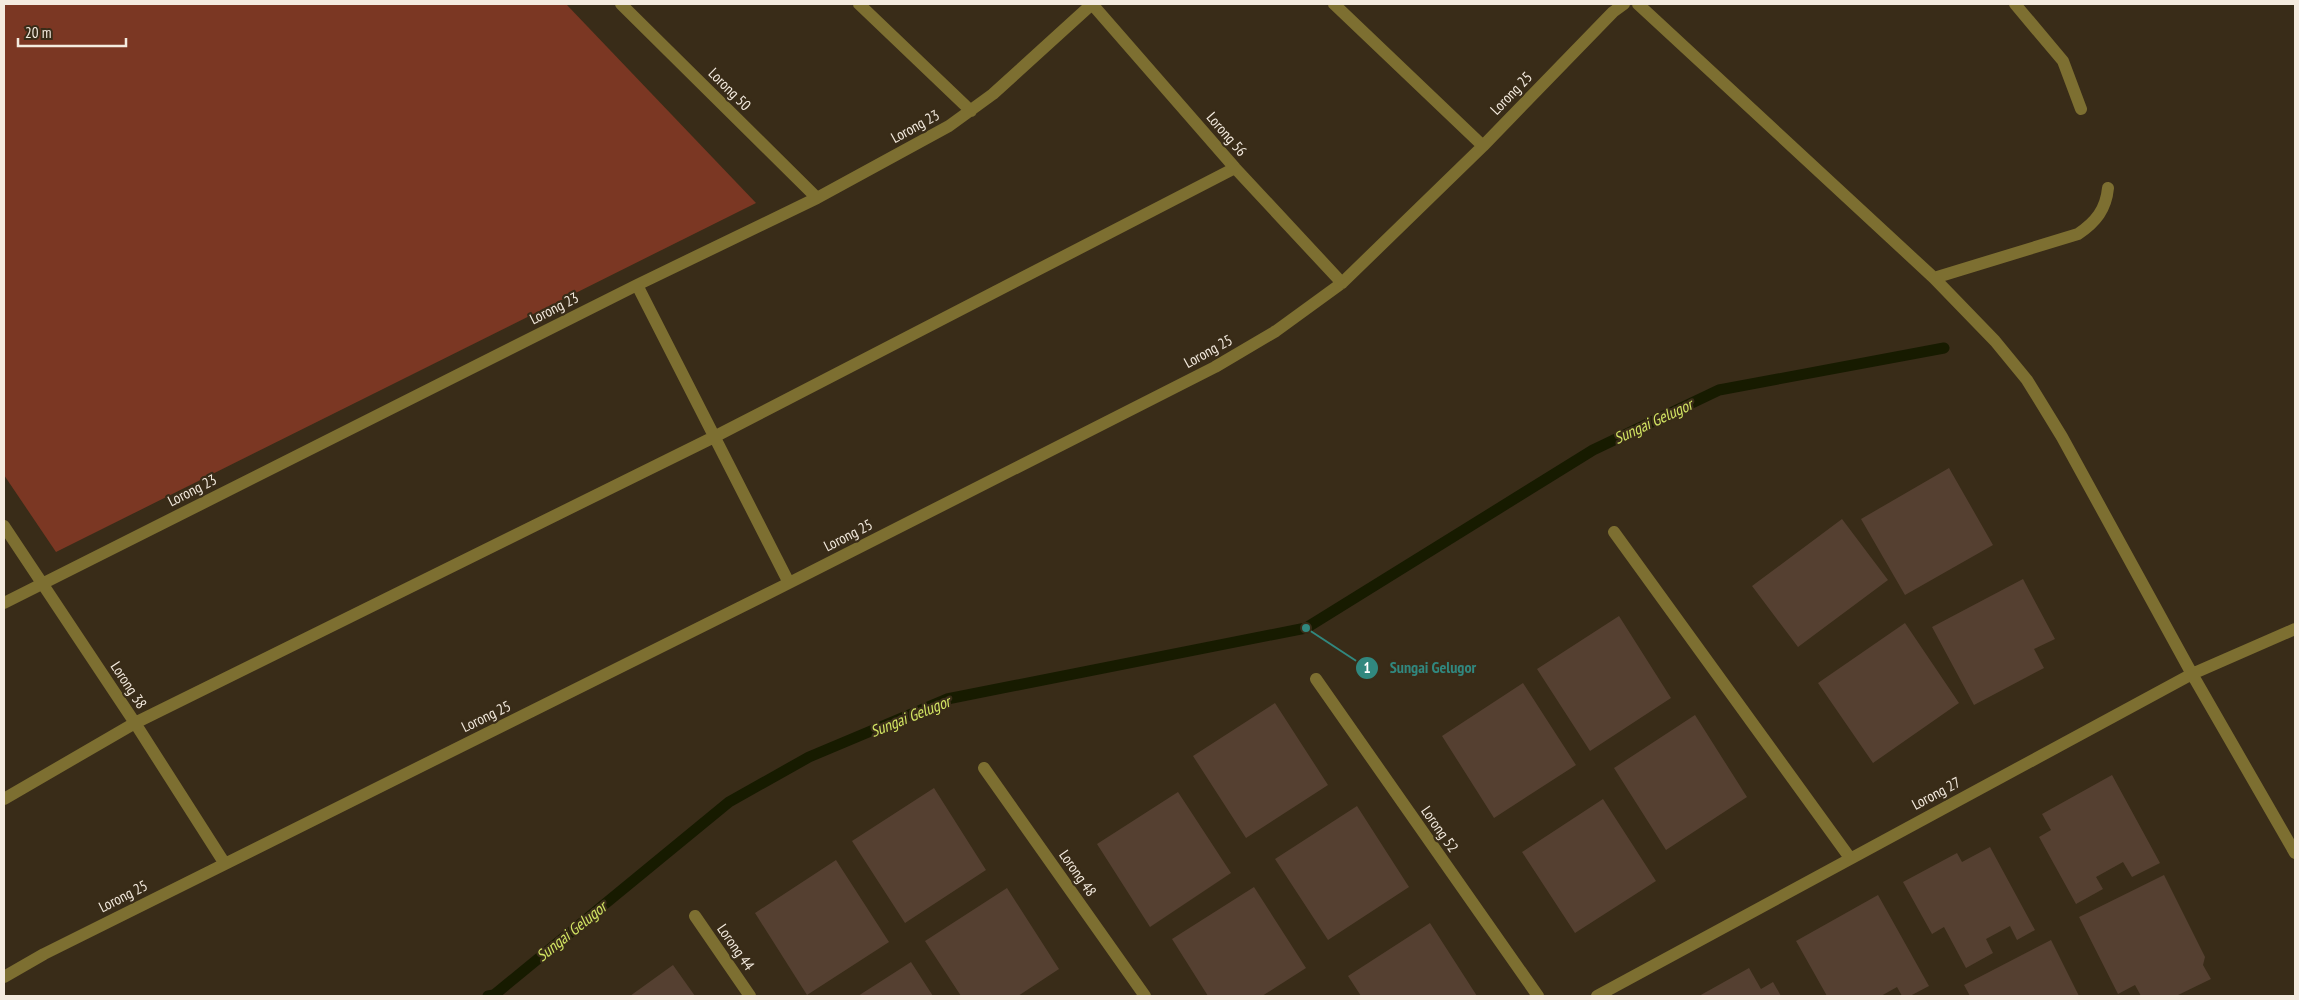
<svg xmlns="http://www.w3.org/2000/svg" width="2299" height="1000" font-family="'PT Sans Narrow',sans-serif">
  <rect width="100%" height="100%" fill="#392c18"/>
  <path fill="#7b3723" d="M4 4H566L756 203 56 552 4 475Z"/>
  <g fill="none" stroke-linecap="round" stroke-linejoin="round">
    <path stroke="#171b00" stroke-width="11" d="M488 996 494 995 729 802 809 757 947 699 1306 628 1593 450 1719 390 1944 348"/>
  </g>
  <path fill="#554031" d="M1949 468 1993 545 1905 595 1861 519Z
    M1842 519 1888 580 1798 647 1752 586Z
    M2023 579 2055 639 2034 649 2044 668 1974 705 1932 627Z
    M1619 616 1671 698 1590 751 1537 669Z
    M1905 623 1959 703 1873 763 1818 683Z
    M1523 683 1576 765 1494 818 1442 736Z
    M1275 703 1328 785 1246 838 1193 756Z
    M1695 715 1747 797 1666 850 1614 768Z
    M2112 775 2160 863 2132 877 2123 862 2096 877 2103 889 2076 904 2039 837 2051 830 2042 814Z
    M934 788 986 870 905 923 852 841Z
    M1178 792 1231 873 1150 927 1097 844Z
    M1603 799 1656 881 1575 933 1522 852Z
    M1357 806 1409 887 1328 940 1275 859Z
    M1990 847 2035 930 2017 940 2010 926 1986 939 1993 953 1966 968 1944 927 1932 934 1903 882 1957 853 1962 862Z
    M836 860 889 942 807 995 755 913Z
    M2164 875 2205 957 2203 965 2211 979 2176 996H2141L2135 985 2118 994 2079 917Z
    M1254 887 1306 968 1262 996H1208L1172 939Z
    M1007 888 1059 969 1018 996H961L925 941Z
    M1878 895 1929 986 1910 996H1902L1897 987 1881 996H1827L1796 941Z
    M1430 923 1477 996H1361L1348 976Z
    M2051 940 2079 996H1970L1964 985Z
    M911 962 933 996H858Z
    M673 965 695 996H630Z
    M1749 968 1761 989 1773 982 1781 996H1699Z"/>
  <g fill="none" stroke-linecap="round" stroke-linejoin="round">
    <path stroke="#7d6f31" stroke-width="12" d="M621 4 817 198
      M859 4 971 111
      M1092 4 1235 168 1342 283
      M1334 4 1483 146
      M1638 4 1934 278 1995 341 2027 380 2062 437 2192 674 2295 853
      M2015 4 2063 61 2081 109
      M1934 278 2078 234C2096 222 2106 209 2108 188
      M637 285 789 583
      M4 526 135 723 225 864
      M1614 532 1850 858
      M4 603 637 285 817 198 949 126 993 94 1092 4
      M1316 679 1538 996
      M984 768 1145 996
      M4 799 135 723 714 437 1235 168
      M695 916 750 996
      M4 977 44 954 789 583 1215 367 1276 331 1342 283 1483 146 1613 12 1624 4
      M1597 996 2192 674 2295 629"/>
  </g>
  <g text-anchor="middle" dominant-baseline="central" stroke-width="4.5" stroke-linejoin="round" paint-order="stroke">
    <g font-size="15" fill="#f4ebdf" stroke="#392c18">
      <text transform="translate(730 89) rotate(45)">Lorong 50</text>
      <text transform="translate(1511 93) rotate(-46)">Lorong 25</text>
      <text transform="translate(915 126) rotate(-29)">Lorong 23</text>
      <text transform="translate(1227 134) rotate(49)">Lorong 56</text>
      <text transform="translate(554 308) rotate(-27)">Lorong 23</text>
      <text transform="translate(1208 351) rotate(-29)">Lorong 25</text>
      <text transform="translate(192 490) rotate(-27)">Lorong 23</text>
      <text transform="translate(848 535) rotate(-27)">Lorong 25</text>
      <text transform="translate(129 685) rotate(57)">Lorong 38</text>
      <text transform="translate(486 716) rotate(-26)">Lorong 25</text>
      <text transform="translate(1936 793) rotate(-28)">Lorong 27</text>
      <text transform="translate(1440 829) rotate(55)">Lorong 52</text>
      <text transform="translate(1078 873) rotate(55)">Lorong 48</text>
      <text transform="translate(123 896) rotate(-27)">Lorong 25</text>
      <text transform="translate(736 947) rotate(55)">Lorong 44</text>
    </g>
    <g font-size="16" font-style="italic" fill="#d3e563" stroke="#392c18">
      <text transform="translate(1653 421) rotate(-25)">Sungai Gelugor</text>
      <text transform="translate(910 716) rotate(-22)">Sungai Gelugor</text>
      <text transform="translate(571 931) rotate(-39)">Sungai Gelugor</text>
    </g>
  </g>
  <path fill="none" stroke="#31887f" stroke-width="2" d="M1306 628L1367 668"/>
  <g fill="#31887f" stroke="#392c18" stroke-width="2">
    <circle cx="1306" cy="628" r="5"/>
    <circle cx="1367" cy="668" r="12"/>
  </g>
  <g font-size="15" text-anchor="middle" font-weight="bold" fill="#fff">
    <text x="1367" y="673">1</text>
  </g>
  <g font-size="16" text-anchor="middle" font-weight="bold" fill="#31887f" stroke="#392c18" stroke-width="4.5" stroke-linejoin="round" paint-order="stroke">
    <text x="1433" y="673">Sungai Gelugor</text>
  </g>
  <rect width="2299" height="1000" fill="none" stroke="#f4ebdf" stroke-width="10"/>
  <path d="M18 38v8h108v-8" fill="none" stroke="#f4ebdf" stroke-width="2.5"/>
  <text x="25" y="38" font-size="15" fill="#f4ebdf" stroke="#392c18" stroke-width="4" paint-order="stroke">20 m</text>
</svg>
